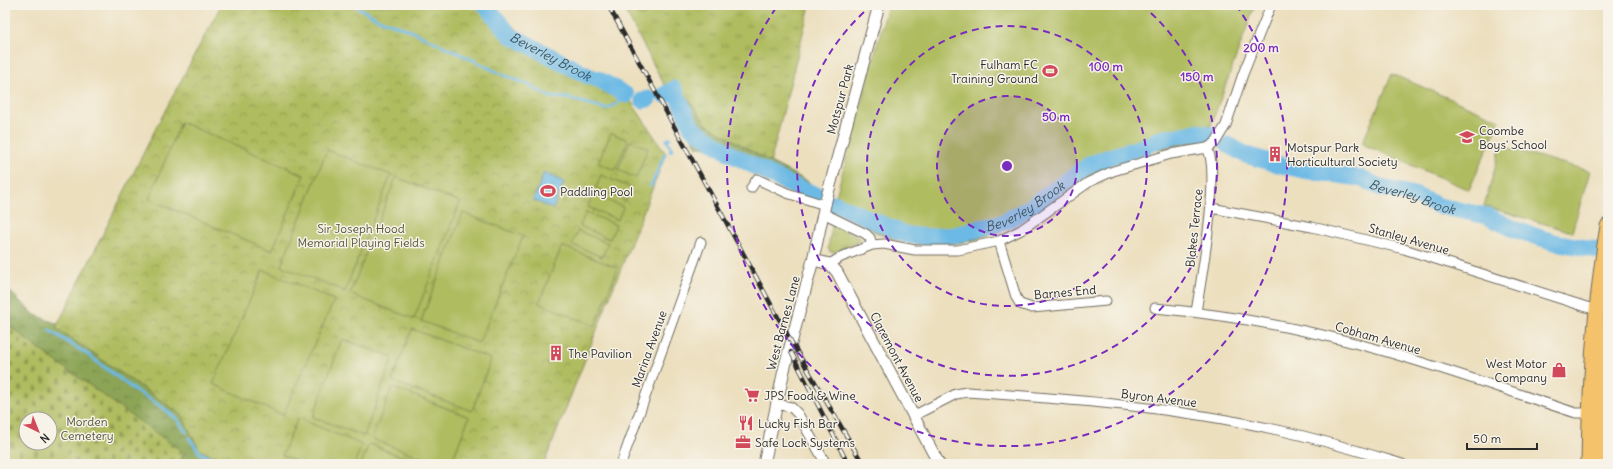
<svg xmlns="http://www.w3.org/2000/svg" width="1613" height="469" font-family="Delius,sans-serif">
  <defs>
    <pattern id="grass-tufts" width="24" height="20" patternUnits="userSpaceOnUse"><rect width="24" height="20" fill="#afbc5f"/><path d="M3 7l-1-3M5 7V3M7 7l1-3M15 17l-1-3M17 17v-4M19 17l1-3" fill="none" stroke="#8f994f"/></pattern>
    <pattern id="forest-crowns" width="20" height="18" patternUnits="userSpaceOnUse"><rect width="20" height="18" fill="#8ba456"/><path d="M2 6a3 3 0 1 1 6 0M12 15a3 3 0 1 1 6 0" fill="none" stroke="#728647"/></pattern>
    <pattern id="cemetery-stones" width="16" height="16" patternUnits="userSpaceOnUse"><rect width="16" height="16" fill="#afbc5f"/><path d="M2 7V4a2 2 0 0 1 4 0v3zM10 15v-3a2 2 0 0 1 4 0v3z" fill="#8f994f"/></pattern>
    <pattern id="park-crowns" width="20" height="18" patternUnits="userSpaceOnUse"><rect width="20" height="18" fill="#afbc5f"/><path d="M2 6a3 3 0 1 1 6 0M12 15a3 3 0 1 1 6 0" fill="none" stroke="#8f994f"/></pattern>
    <pattern id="water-ripples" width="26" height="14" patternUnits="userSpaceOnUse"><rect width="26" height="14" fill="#6cb9e5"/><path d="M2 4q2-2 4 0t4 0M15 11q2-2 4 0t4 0" fill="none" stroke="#5997ba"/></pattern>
  </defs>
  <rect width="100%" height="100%" fill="#f7f3e8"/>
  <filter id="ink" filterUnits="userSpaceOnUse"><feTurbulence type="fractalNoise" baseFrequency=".025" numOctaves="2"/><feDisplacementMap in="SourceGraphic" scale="8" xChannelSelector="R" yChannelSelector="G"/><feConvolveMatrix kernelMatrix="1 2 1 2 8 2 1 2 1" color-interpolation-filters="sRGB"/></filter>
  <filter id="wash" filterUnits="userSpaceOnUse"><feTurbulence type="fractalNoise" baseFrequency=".012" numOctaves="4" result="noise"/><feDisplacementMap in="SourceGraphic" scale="16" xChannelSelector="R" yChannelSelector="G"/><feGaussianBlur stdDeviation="0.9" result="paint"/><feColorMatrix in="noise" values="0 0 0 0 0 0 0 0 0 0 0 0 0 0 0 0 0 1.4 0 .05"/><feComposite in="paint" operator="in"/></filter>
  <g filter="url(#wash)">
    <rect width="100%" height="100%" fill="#ecdfbe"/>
    <path fill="url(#grass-tufts)" stroke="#6d7445" d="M622 5H810L770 164 705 126 666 88Z
      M834 225 860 238V241L834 252H830L828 248 832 226Z"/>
    <path fill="url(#forest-crowns)" stroke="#5b6840" d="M672 81 676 82 706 124 770 162 809 182 811 186 808 194 805 195 715 148 697 147 665 87Z
      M1211 125 1201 142C1172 146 1133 153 1107 166 1078 181 1053 202 1025 219 983 244 929 254 882 235 876 233 870 228 864 225 853 220 840 216 832 208L836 195 970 226 1005 215 1032 198 1079 164 1106 152 1155 134Z
      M5 287 35 315 68 328 250 464H179L183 455 5 324Z"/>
    <path fill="url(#cemetery-stones)" stroke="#6d7445" fill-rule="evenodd" d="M5 322 36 347 184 453 179 464H5ZM26 419H50V443H26Z"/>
    <path fill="url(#park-crowns)" stroke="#6d7445" d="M221 5H491L513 26 538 47 620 85 666 154 544 464H235L199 450 182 415 56 328 158 124Z"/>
    <path fill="#afbc5f" stroke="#6d7445" d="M888 5H1255L1211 125 1155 134 1106 152 1079 164 1032 198 1005 215 970 226 911 231 836 196Z
      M1392 74 1500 120 1469 190 1362 144Z
      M181 122 304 175 272 251 149 199Z
      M611 133 628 140 615 170 598 163Z
      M630 141 648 148 636 178 618 170Z
      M1501 146 1590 171 1572 232 1484 206Z
      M327 150 391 175 345 291 281 266Z
      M601 175 631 188 626 201 596 188Z
      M396 177 460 202 414 319 350 294Z
      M593 194 623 207 618 220 588 207Z
      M586 212 616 225 610 239 580 226Z
      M463 213 523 236 479 343 421 321Z
      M578 231 608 243 602 257 572 244Z
      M562 246 618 268 595 326 539 303Z
      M263 270 334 300 283 415 213 384Z
      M412 329 491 359 472 411 392 381Z
      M342 339 393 357 364 436 313 417Z
      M392 387 469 417 451 464H440L372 439Z
      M298 418 362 445 354 464H302L282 455Z
      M369 444 421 464H361Z"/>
    <path fill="url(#water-ripples)" stroke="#4c7288" d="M544 173 564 182 553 209 533 200Z"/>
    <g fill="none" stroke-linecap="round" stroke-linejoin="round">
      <path stroke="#6cb9e5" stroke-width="3" d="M354 5 378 19 409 30 473 60 501 74 527 84 550 97 568 98 606 109 617 104 626 95
        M685 130 692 127
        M670 151 672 150 667 140 670 138
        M651 186 665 154
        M49 330 87 354 136 391 162 407 178 420 186 432
        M189 438 200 453 227 464"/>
      <g stroke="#6cb9e5" stroke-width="17">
        <path id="s1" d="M485 5 510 35 588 76 600 80 626 95"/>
        <path d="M664 95 674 89 692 128 731 154 791 185 819 196"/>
        <path d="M643 100 648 99"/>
        <path id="s2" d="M1228 145 1246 155 1281 165 1303 170 1360 178 1382 188 1414 195 1439 206 1487 216 1516 230 1554 242 1597 250"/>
        <path id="s3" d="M833 203 907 235 927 237 955 235 1004 222 1029 208 1089 165 1109 157 1143 147 1160 139 1198 132 1211 135"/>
      </g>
    </g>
  </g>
  <g filter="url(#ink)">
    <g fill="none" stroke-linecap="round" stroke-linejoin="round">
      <g stroke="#6f6a5e" stroke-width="11">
        <path id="minor" d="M751 188 757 179 787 193 825 205
          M1211 208 1312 227 1404 249 1596 310
          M823 213 866 234 870 238 872 245
          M999 241 1016 297 1020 304 1032 308 1106 301
          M830 264 841 257 872 245 884 244 915 250H958L999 241 1021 230 1089 182 1113 171 1171 154 1207 148 1215 143 1226 125 1243 74 1271 5
          M1155 308C1229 315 1302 328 1373 348 1442 367 1508 391 1576 413H1590
          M1196 312C1201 280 1221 172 1207 148
          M776 404 791 407 798 414 826 464
          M913 416 956 394 967 392C1070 399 1173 407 1273 429 1317 438 1359 451 1402 464
          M621 464 701 242"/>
      </g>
      <g stroke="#6f6a5e" stroke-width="13">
        <path id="tertiary" d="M813 260 830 264 837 272 939 464
          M764 464 784 370 813 260 826 200 879 5"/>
      </g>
      <g stroke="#6f6a5e" stroke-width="17">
        <path id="trunk" d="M1589 464C1590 384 1595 304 1608 226
          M1602 464 1608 327"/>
      </g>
      <use href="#minor" stroke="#fff" stroke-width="9"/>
      <use href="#tertiary" stroke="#fff" stroke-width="11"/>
      <use href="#trunk" stroke="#f3c26a" stroke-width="15"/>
      <g stroke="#2b2b2b" stroke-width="4.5">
        <path id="rail" d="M608 5 792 343 863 464
          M791 352 848 464"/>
      </g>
      <use href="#rail" stroke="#f7f3e8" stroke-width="3" stroke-dasharray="9" stroke-linecap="butt"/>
    </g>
  </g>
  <circle cx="1007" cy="166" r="70" fill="#7b2cbf" fill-opacity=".12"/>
  <g fill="none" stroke="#7b2cbf" stroke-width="2" stroke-dasharray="7 5">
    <circle cx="1007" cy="166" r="70"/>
    <circle cx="1007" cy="166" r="140"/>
    <path d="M1142 5A210 210 0 1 1 872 5"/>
    <path d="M1236 5A280 280 0 1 1 778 5"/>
  </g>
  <defs>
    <g id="stadium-bare" transform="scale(1.2)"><path d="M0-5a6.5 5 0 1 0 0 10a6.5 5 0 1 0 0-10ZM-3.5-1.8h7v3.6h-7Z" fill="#d1495b" stroke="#f7f3e8" stroke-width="2.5" paint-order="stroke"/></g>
    <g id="school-bare" transform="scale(1.2)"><path d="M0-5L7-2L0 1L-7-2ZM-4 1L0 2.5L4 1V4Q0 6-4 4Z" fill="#d1495b" stroke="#f7f3e8" stroke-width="2.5" paint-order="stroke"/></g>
    <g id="building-bare" transform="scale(1.2)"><path d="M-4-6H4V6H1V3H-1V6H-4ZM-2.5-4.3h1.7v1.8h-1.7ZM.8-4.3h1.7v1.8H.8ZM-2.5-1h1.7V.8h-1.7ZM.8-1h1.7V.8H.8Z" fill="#d1495b" stroke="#f7f3e8" stroke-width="2.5" paint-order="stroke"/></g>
    <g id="shop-bare" transform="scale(1.2)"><path d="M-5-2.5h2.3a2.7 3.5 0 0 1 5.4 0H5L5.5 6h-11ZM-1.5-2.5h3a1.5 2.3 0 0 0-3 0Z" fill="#d1495b" stroke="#f7f3e8" stroke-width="2.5" paint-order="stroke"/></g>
    <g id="supermarket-bare" transform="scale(1.2)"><path d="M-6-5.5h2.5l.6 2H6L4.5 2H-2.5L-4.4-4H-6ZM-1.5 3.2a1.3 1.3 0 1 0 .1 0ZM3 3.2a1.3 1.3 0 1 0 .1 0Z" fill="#d1495b" stroke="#f7f3e8" stroke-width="2.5" paint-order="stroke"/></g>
    <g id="restaurant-bare" transform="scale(1.2)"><path d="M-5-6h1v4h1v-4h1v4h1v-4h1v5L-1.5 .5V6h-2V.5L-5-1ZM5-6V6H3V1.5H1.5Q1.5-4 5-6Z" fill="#d1495b" stroke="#f7f3e8" stroke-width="2.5" paint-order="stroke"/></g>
    <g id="office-bare" transform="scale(1.2)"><path d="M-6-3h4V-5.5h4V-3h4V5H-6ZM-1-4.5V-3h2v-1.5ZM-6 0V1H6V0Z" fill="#d1495b" stroke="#f7f3e8" stroke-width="2.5" paint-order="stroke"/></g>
  </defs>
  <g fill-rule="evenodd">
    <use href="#stadium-bare" x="1050" y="71"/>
    <use href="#school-bare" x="1467" y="137"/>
    <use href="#building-bare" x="1275" y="154"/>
    <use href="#stadium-bare" x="548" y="191"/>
    <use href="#building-bare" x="556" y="353"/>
    <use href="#shop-bare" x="1559" y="370"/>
    <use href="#supermarket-bare" x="752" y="395"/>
    <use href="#restaurant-bare" x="746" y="423"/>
    <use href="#office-bare" x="743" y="442"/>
  </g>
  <g text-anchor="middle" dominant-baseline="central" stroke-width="3" stroke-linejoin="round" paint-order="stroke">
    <g font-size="12" fill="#2b2b2b" stroke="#f7f3e8" text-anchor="start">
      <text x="1038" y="64" text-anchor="end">Fulham FC<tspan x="1038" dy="14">Training Ground</tspan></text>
      <text x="1479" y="130">Coombe<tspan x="1479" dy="14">Boys' School</tspan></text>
      <text x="1287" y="147">Motspur Park<tspan x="1287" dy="14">Horticultural Society</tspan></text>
      <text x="560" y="191">Paddling Pool</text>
      <text x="568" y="353">The Pavilion</text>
      <text x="1547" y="363" text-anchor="end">West Motor<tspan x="1547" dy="14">Company</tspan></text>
      <text x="764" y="395">JPS Food &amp; Wine</text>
      <text x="758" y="423">Lucky Fish Bar</text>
      <text x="755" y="442">Safe Lock Systems</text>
    </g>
    <g font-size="12" fill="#2b2b2b" stroke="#f7f3e8">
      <text transform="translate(840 99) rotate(-75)">Motspur Park</text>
      <text transform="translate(1194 228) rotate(-84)">Blakes Terrace</text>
      <text transform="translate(1409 239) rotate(16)">Stanley Avenue</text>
      <text transform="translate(1065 292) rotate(-5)">Barnes End</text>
      <text transform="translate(783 323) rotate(-75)">West Barnes Lane</text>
      <text transform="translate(1378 338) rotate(16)">Cobham Avenue</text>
      <text transform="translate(649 349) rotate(-70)">Marina Avenue</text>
      <text transform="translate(897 357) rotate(62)">Claremont Avenue</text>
      <text transform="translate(1159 398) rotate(7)">Byron Avenue</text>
    </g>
    <g font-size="12" fill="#53563b" stroke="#f7f3e8">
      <text x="361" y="228">Sir Joseph Hood<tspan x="361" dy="14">Memorial Playing Fields</tspan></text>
      <text x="87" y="421">Morden<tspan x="87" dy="14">Cemetery</tspan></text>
    </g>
    <g font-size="13" font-style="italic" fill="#3e5663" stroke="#f7f3e8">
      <text stroke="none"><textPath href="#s1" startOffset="85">Beverley Brook</textPath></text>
      <text stroke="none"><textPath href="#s2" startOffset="193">Beverley Brook</textPath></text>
      <text stroke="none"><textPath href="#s3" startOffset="205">Beverley Brook</textPath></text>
    </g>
  </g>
  <circle cx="1007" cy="166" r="6" fill="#7b2cbf" stroke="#f7f3e8" stroke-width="2"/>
  <g font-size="12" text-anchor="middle" font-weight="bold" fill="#7b2cbf" stroke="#f7f3e8" stroke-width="3" stroke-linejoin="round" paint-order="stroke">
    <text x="1261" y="52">200 m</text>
    <text x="1106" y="71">100 m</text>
    <text x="1197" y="81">150 m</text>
    <text x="1056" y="121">50 m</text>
  </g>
  <rect width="1613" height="469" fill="none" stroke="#f7f3e8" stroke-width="20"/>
  <g transform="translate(38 431) rotate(137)"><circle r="19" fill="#f7f3e8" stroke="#a5a39c"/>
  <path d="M0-3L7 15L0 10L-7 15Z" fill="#d1495b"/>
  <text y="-6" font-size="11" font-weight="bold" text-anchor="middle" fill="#2b2b2b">N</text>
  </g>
  <path d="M1467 443v6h70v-6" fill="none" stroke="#2b2b2b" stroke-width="2"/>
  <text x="1473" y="443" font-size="12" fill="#2b2b2b" stroke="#f7f3e8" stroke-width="3" paint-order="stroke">50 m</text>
</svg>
